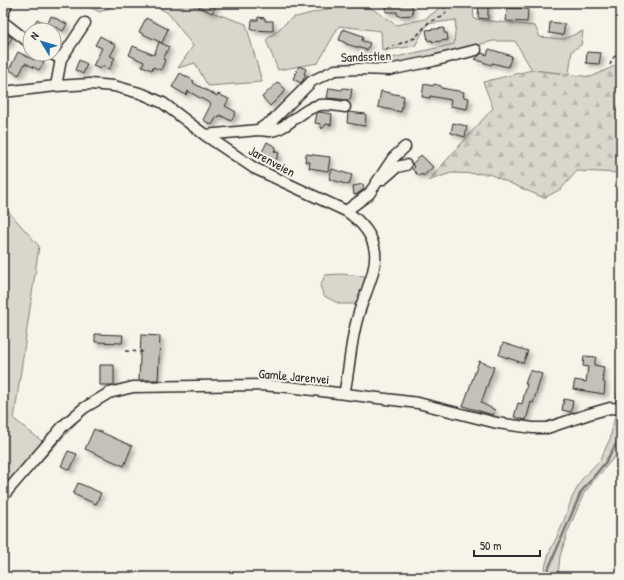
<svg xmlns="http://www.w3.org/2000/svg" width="624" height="580" font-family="'Patrick Hand',sans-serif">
  <defs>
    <pattern id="forest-firs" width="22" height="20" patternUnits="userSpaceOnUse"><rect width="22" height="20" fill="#dad6cc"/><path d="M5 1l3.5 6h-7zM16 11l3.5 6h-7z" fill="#bbb8af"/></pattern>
    <filter id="shadow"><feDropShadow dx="3.5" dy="3.5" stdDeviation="2" flood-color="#0004"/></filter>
  </defs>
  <rect width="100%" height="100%" fill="#f7f3e8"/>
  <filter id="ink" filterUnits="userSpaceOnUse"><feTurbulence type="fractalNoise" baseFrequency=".025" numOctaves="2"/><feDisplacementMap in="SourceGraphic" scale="8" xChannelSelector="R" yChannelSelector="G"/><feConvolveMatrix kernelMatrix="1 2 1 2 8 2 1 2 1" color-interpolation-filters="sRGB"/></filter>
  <g filter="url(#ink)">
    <path fill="#dad6cc" stroke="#82807c" d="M86 3H116L115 5 100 12 85 5Z
      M150 3H185L246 24 262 82 208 86 195 63 178 68 193 46 168 13Z
      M465 3H473L474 19 535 26 540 37 563 39 583 31 581 45 572 51 569 74 532 70 515 41H493L389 68 383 60 454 44 456 20 427 24 415 46 382 51 381 31 339 26 318 63 278 70 266 40 292 18 336 7 371 8 396 25 425 19 445 4Z
      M8 211 39 246 14 419 43 442 77 422 3 503V220Z
      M340 274 365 276 359 304H340L324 296 320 286 325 275Z
      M621 340V405H617L615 402 617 396Z
      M621 415V449L584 493 568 531 560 556 558 575 556 577H537L544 571 549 553 562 526 572 498 582 479 600 460 610 439 615 416Z"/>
    <path fill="url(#forest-firs)" stroke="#82807c" d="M621 63V173L577 171 561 189 544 198 489 174 451 173 428 181 493 108 483 82 532 70 591 77Z"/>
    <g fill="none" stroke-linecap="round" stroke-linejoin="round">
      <path stroke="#7a7874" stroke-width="2.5" d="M545 577 581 492 605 463 621 436"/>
    </g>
    <path fill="#c4c1b9" stroke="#2b2b2b" filter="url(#shadow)" d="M193 3H217L212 13Z
      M479 3H488V19L478 18Z
      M412 5 413 15 398 16 397 12H386V6Z
      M507 8 528 9 527 22 506 21Z
      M51 16 67 24 63 31 48 23Z
      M258 17 265 18V21H273V31L251 30 252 20H258Z
      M146 18 168 29 162 43 139 32Z
      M37 19 48 25 45 30H31Z
      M550 22 565 24 563 35 549 33Z
      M444 28V33H447L448 40 432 42V40L428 41 426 30Z
      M343 29 363 36 362 41 370 43 367 50 346 44V43L339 40Z
      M3 32 12 38 8 45 3 43Z
      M100 36 116 45 110 56 115 58 109 69 102 66 100 69 93 66 102 48 95 45Z
      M159 42 169 47 163 59 165 60 161 70 153 67 152 70 142 66 144 62 129 55 133 46 154 55Z
      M489 49 512 56 508 67 492 63 491 65 475 59 482 53 487 55Z
      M18 52 34 60 35 58 44 62 39 70 25 63 19 75 9 70Z
      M587 52 601 53 599 64 586 63Z
      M79 60 87 64 83 74 75 70Z
      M299 66 306 69 304 74 306 75 301 83 293 79Z
      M180 73 194 81 193 83 217 96 218 94 229 99 225 106 236 112 231 121 220 115 219 118 217 116 212 125 203 120 211 104 188 91 186 95 172 87Z
      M278 82 286 90 270 106 262 97Z
      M424 84 433 86 434 84 441 86V88L464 92 463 97 469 98 467 109 450 106 451 100 430 96V98L422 97Z
      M329 88 342 90 343 88 352 89 350 100 327 98Z
      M381 91 404 96 401 112 378 107Z
      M319 112 332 114 331 125 326 124 322 129 320 124 315 123 317 113Z
      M348 112 366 114 365 126 347 123Z
      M453 123 467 126 465 137 451 133Z
      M267 142 276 147 274 151 279 153 275 162 265 157 266 154 262 152Z
      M306 154 330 157 328 171 309 168 310 162H305Z
      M421 155 433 167 423 176 422 174 419 176 412 169 415 167 412 164Z
      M332 169 352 175 349 185 329 179Z
      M363 184 364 189 357 194 354 195 353 186Z
      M95 334 123 335 122 343 95 342Z
      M141 335 160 336 158 380H139Z
      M503 343 528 351 523 363 499 355Z
      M584 356 596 357 594 365 604 367 602 378H604L603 382 605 383 604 394 573 389 575 380 586 382 588 367 583 366Z
      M479 361 494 367 481 403 495 410 493 415 463 406Z
      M100 365H114V385H100Z
      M530 370 542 374 533 403 531 402 526 420 514 417 518 403 522 404 527 384H525Z
      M564 399 573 401 571 412 562 410Z
      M94 429 132 446 124 466 85 449Z
      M68 451 77 454 70 470 61 466Z
      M78 483 101 493 96 504 73 494Z"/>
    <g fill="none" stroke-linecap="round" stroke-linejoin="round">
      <g stroke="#2b2b2b" stroke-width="13">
        <path id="minor" d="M3 14 7 3
          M3 22 30 43
          M52 54 61 59 56 86
          M61 59 85 23
          M3 92 56 86 90 84 114 86 143 94 163 103 205 135 254 168 346 211C359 220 373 234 375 252 377 272 363 297 358 316 350 342 350 368 344 394
          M258 130C262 130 267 131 271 131 288 129 302 108 320 105 329 104 337 106 345 107
          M205 135 258 130 272 121 312 81 335 70 359 69 389 70 433 61 476 50
          M383 179 397 167 406 165
          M346 211 369 194 393 158 405 147
          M3 496 64 425 84 408 109 393 133 387 259 385 289 387 418 403 497 423 533 428H547L589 414 610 408 621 409"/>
      </g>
      <path stroke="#2b2b2b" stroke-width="1.5" stroke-dasharray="4 3" stroke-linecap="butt" d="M387 57 386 50 388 48 415 38 429 22 442 17 446 13 443 3
        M610 65 613 58 621 51
        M125 351 144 352"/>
      <use href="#minor" stroke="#f7f3e8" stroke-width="10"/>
    </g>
  </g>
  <g text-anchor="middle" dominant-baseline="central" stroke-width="4" stroke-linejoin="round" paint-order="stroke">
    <g font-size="13" fill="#2b2b2b" stroke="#f7f3e8">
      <text transform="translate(366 56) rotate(-2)">Sandsstien</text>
      <text transform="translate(272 161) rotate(28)">Jarenveien</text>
      <text transform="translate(294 376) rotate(5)">Gamle Jarenvei</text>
    </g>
  </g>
  <rect width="624" height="580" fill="none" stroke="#f7f3e8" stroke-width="16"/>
  <rect x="8" y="8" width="608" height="564" fill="none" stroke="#2b2b2b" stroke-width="1.5" filter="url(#ink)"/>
  <g transform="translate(42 42) rotate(308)"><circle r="19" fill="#f7f3e8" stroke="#a5a39c"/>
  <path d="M0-3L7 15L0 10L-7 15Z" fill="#1f6fb2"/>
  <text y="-6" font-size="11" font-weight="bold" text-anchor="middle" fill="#2b2b2b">N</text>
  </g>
  <path d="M474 550v6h66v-6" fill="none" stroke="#2b2b2b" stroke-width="2"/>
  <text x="480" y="550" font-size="12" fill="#2b2b2b" stroke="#f7f3e8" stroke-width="3" paint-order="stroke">50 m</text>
</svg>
